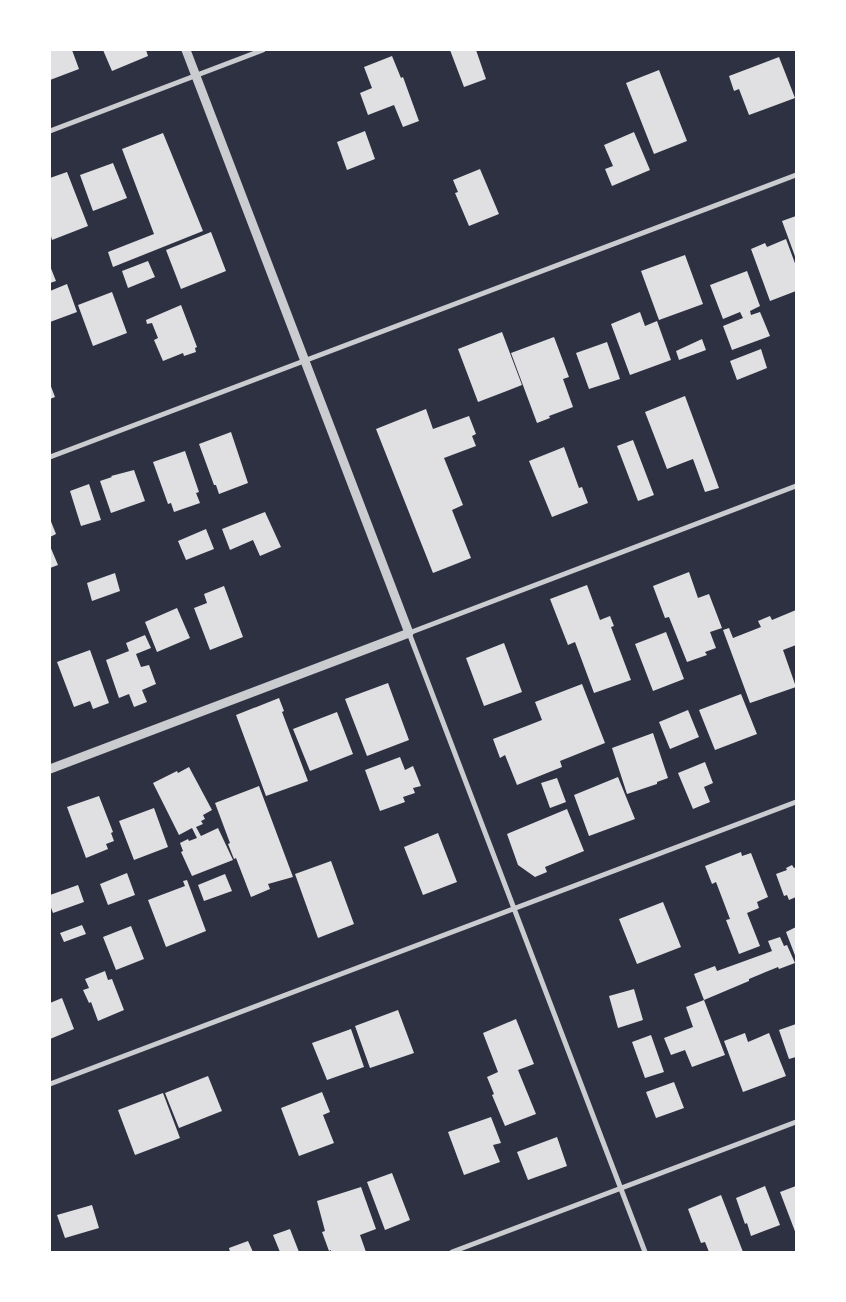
<svg xmlns="http://www.w3.org/2000/svg" width="846" height="1302" font-family="'Public Sans',sans-serif">
  <rect width="100%" height="100%" fill="#2d3142"/>
  <path fill="#e0e0e3" d="M50 50H72L79 69 50 80Z
    M103 50H146L148 56 112 71Z
    M450 50H476L486 79 464 87Z
    M392 56 401 78 403 77 419 121 403 127 394 105 368 115 360 93 372 88 364 67Z
    M779 57 795 98 749 115 739 89 734 91 729 76Z
    M659 70 687 141 654 154 626 83Z
    M365 131 375 159 347 170 337 142Z
    M634 132 650 170 612 186 605 169 613 166 604 145Z
    M163 133 203 231 113 267 108 252 154 234 122 149Z
    M113 163 127 198 93 211 80 175Z
    M480 169 499 214 469 226 455 193 458 192 453 180Z
    M67 172 88 226 52 240 50 233V178Z
    M796 216V259L782 221Z
    M211 232 226 271 181 289 166 250Z
    M786 239 796 266V291L770 301 751 249 765 243 767 247Z
    M685 255 703 304 659 320 641 271Z
    M148 261 155 277 128 288 122 271Z
    M50 266 56 281 50 283Z
    M747 271 760 306 750 311 751 315 760 312 770 336 732 350 723 326 743 318 740 312 723 319 710 285Z
    M67 284 77 312 50 322V291Z
    M112 292 127 333 93 346 78 305Z
    M181 305 197 347 195 348 196 352 184 356 183 353 163 361 154 340 158 338 152 323 147 324 146 320Z
    M640 312 645 326 657 321 671 360 630 375 611 324Z
    M502 332 522 385 478 402 458 349Z
    M554 337 569 377 563 379 573 407 549 416 550 418 537 423 511 353Z
    M702 339 706 350 679 360 676 351Z
    M607 342 620 379 589 389 576 353Z
    M761 349 767 368 737 380 730 361Z
    M50 384 55 397 50 399Z
    M685 396 719 488 705 492 693 459 667 469 645 412Z
    M426 409 433 429 469 416 476 434 472 436 476 446 444 458 463 505 452 510 471 558 433 573 376 429Z
    M231 432 248 483 219 494 216 485H214L199 444Z
    M633 440 654 495 638 501 617 446Z
    M564 447 579 488 582 487 588 503 552 517 529 461Z
    M185 451 199 492 196 493 200 503 174 512 171 503 168 504 153 462Z
    M134 470 145 501 111 513 100 481 112 477 111 476Z
    M89 484 101 520 81 526 70 491Z
    M265 512 281 547 260 556 253 540 230 550 222 529Z
    M50 519 56 534 50 537Z
    M206 529 214 549 186 560 178 541Z
    M50 546 58 565 50 568Z
    M689 572 698 598 709 594 722 628 710 632 716 648 705 652 707 655 687 662 669 617 665 618 653 586Z
    M115 573 120 591 92 601 87 583Z
    M587 585 600 620 610 616 614 626 611 627 631 680 594 693 575 642 568 645 550 599Z
    M224 586 243 637 210 650 194 608 207 603 204 594Z
    M177 608 190 638 157 652 145 622Z
    M796 610V645L783 650 796 687 750 703 723 630 729 628 733 638 761 627 758 621 770 616 772 620Z
    M666 632 684 679 653 691 635 644Z
    M145 635 151 648 136 654 141 667 149 665 156 684 142 690 147 702 134 707 129 694 119 698 106 660 129 651 126 643Z
    M504 643 522 692 484 706 466 658Z
    M90 650 109 703 93 709 90 701 74 707 57 662Z
    M388 683 409 740 367 756 345 699Z
    M582 684 605 743 560 761 562 767 517 785 505 755 500 758 493 739 542 720 535 702Z
    M741 694 757 734 715 750 699 710Z
    M279 698 284 711 282 712 308 781 266 796 236 715Z
    M688 710 699 737 670 749 659 722Z
    M337 712 353 754 310 771 293 729Z
    M653 733 668 778 657 782V784L627 794 612 748Z
    M400 757 405 770 413 766 421 786 413 788 415 793 403 797 405 802 380 811 365 770Z
    M705 762 713 783 704 787 710 802 693 809 678 773Z
    M189 767 212 810 203 815 205 819 201 821 203 824 196 827 201 836 218 828 233 860 192 876 181 852 183 851 180 843 188 839 189 841 197 838 192 828 179 835 153 783 177 771 178 773Z
    M618 777 635 819 589 836 574 795Z
    M557 778 566 802 550 808 541 783Z
    M259 786 293 877 268 884 270 889 251 897 236 858 234 859 228 844 230 843 215 803Z
    M99 796 113 832 111 833 114 841 106 844 108 849 86 858 67 807Z
    M154 808 168 847 134 860 119 821Z
    M567 809 584 851 545 867 547 872 535 877 518 865 507 834Z
    M438 833 457 882 423 895 404 847Z
    M741 852 742 856 751 853 768 897 757 902 759 908 747 913 760 946 739 954 726 920 730 919 716 882 712 884 705 866Z
    M331 861 354 924 318 938 295 874Z
    M792 865 794 868 796 867V897L789 900 787 895 784 896 776 874 787 870 786 868Z
    M127 873 135 895 108 905 100 884Z
    M225 874 232 891 204 901 198 885Z
    M187 880 206 931 166 947 148 900 185 886 183 881Z
    M78 885 84 902 53 913 50 905V895Z
    M663 902 681 947 637 964 619 919Z
    M82 925 86 934 64 942 60 933Z
    M131 926 144 959 116 970 103 937Z
    M796 927V958L786 932Z
    M780 937 784 946 787 945 795 963 779 969 778 967 749 979V981L704 1000 725 1055 692 1067 685 1050 671 1055 664 1038 693 1027 686 1007 704 1000 694 974 715 966 717 971 772 951 768 941Z
    M105 971 108 980 112 979 124 1010 98 1021 91 1002 89 1003 83 990 89 988 85 979Z
    M634 989 643 1020 618 1028 609 996Z
    M62 998 74 1029 50 1039V1003Z
    M398 1010 414 1053 370 1068 355 1026Z
    M516 1019 534 1064 518 1070 536 1114 505 1126 492 1095 494 1094 487 1077 498 1072 483 1033Z
    M796 1024V1057L789 1059 779 1030Z
    M351 1029 364 1067 327 1080 312 1043Z
    M745 1033 748 1042 769 1033 786 1076 743 1092 724 1041Z
    M651 1035 664 1072 645 1078 632 1042Z
    M208 1076 222 1111 179 1128 165 1093Z
    M674 1082 684 1108 656 1118 646 1092Z
    M322 1092 330 1112 323 1115 334 1143 299 1156 281 1108Z
    M163 1093 180 1138 135 1155 118 1110Z
    M491 1117 501 1143 493 1145 500 1162 464 1175 448 1132Z
    M557 1137 567 1166 528 1180 517 1152Z
    M392 1173 410 1220 385 1230 367 1182Z
    M765 1186 780 1225 751 1236 747 1223 745 1224 736 1198Z
    M796 1186V1234L780 1192Z
    M361 1187 376 1229 360 1235 366 1252H331V1250L329 1251 322 1232 325 1231 317 1201Z
    M721 1195 743 1252H709L705 1242 701 1243 688 1209Z
    M92 1205 99 1228 65 1238 57 1215Z
    M290 1229 299 1252H280L273 1235Z
    M248 1241 253 1252H230L229 1248Z"/>
  <g fill="none" stroke-linecap="round" stroke-linejoin="round">
    <path stroke="#caccd0" stroke-width="5" d="M50 131 263 50
      M50 457 796 175
      M50 1084 796 802
      M452 1252 796 1122
      M645 1252 409 633 796 486"/>
    <path stroke="#caccd0" stroke-width="9" d="M50 769 409 633 186 50"/>
  </g>
  <rect width="846" height="1302" fill="none" stroke="#ffffff" stroke-width="102"/>
</svg>
